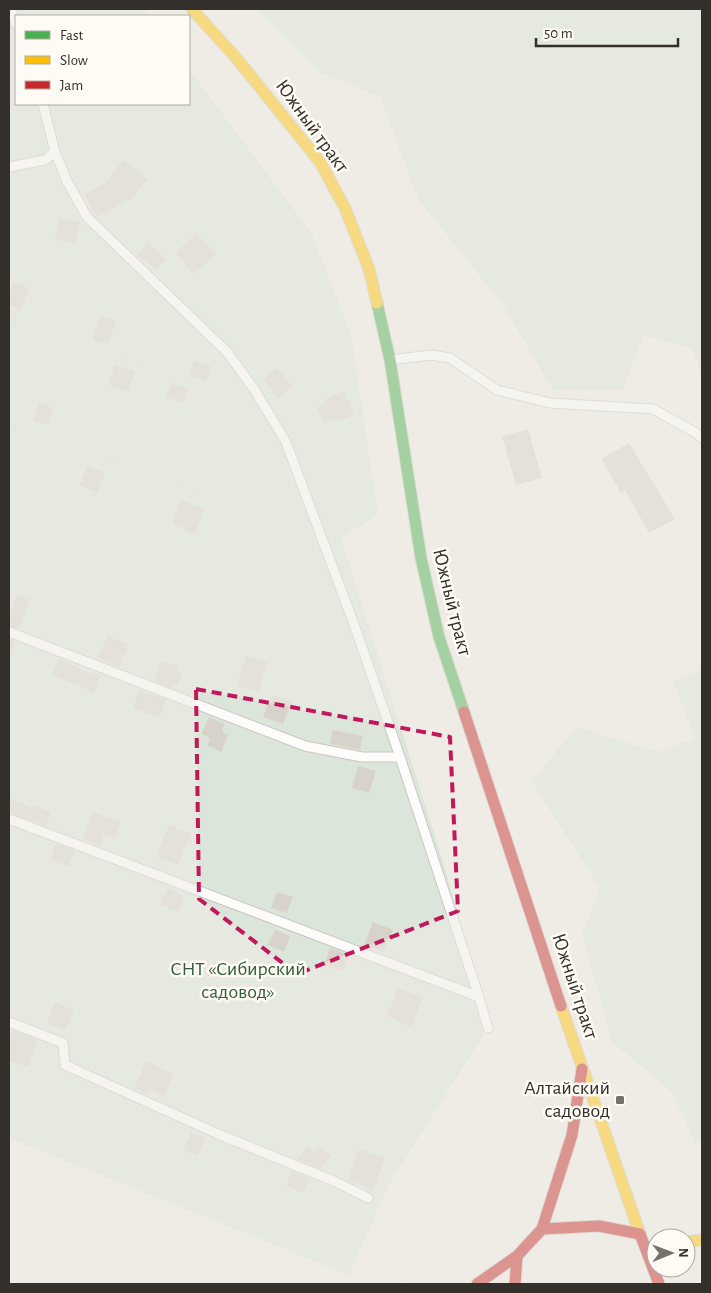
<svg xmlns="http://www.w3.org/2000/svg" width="711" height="1293" font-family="'Alegreya Sans',sans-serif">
  <rect width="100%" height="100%" fill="#efece6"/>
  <path fill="#dce5d9" d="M9 9H144L149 16H16V104H189V69L312 234 351 334 378 515 341 538 445 868 488 1028 388 1186 349 1275 9 1138Z
    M256 9H702V374L692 349 644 335 622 390H553L503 305 418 199 380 97 318 71Z
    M702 669V1141L696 1143 671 1091 612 1042 582 934 600 888 531 781 577 727 657 752 695 738 673 682Z"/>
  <path fill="#d8d3ca" d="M123 160 148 179 133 198 97 217 84 194 105 183Z
    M60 218 80 222 75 244 55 239Z
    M196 233 216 254 194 274 175 253Z
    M147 243 166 259 156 270 137 254Z
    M13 282 29 288 21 310 9 305V294Z
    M101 315 116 321 108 344 93 339Z
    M194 361 211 366 206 382 189 376Z
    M115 365 135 372 127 392 108 384Z
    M277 368 293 387 278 399 263 379Z
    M171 383 189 390 183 404 166 397Z
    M344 391 354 415 336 422 334 418 323 422 317 407 325 404 324 400Z
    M39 403 53 408 47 425 33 421Z
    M528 429 542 478 516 485 502 436Z
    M629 443 675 519 649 533 625 490 621 493 601 459Z
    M88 465 105 473 97 493 79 485Z
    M182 500 205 510 195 534 172 524Z
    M17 595 30 600 19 629 9 626V617Z
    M108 636 129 645 119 667 98 658Z
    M9 639 15 641 10 654H9Z
    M246 656 267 662 259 692 237 686Z
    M59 659 87 672V671L101 676 94 693 52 674Z
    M160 661 178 666 177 670 182 672 178 686 172 684 171 688 155 681Z
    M139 690 166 699 160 717 133 708Z
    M272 695 292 702 283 724 263 717Z
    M209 717 224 724 222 732 228 735 221 752 207 745 210 738 201 734Z
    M333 730 363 736 360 750 330 744Z
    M358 766 376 771 369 793 352 788Z
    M9 798 32 808 33 805 51 812 46 826 9 813Z
    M94 812 121 823 114 839 104 835 99 846 83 838Z
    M169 825 191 834 178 865 156 856Z
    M56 844 75 851 68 867 50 859Z
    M167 888 184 896 178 912 160 905Z
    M277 892 293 897 287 913 271 908Z
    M373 922 393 930 384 952 364 945Z
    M275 930 290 936 284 952 268 945Z
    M330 948 349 955 343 972 324 965Z
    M398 988 423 998 411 1027 387 1016Z
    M55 1002 74 1010 65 1031 47 1023Z
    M13 1030 38 1040 28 1067 9 1060V1042Z
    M146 1061 174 1074 164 1097 150 1090 148 1095 134 1088Z
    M191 1132 205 1138 198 1156 183 1150Z
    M319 1146 331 1155 321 1169 297 1159 307 1147 314 1152Z
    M359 1149 385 1158 373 1190 348 1180Z
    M292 1171 309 1178 303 1193 286 1186Z"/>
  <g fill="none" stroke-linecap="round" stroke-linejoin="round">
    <g stroke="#c9c7c2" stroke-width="11">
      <path id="lane" d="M11 9 16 24
        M9 167 45 160 55 152
        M390 360 431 355 450 358 497 390 550 403 653 409 696 433 702 438
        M9 632 305 746 362 757H400L355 627 286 442 254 389 227 352 87 217 67 181 55 152 43 104
        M9 819 479 997 400 757
        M479 997 488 1028
        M9 1022 63 1043 65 1065 218 1134 336 1182 368 1198"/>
    </g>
    <g stroke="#c9c7c2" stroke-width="13">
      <path id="fast" d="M377 303 390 360 421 558 439 637 464 712"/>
    </g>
    <g stroke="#c9c7c2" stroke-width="13">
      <path id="slow" d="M192 9 238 60 320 162 345 208 369 269 377 303
        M561 1006 640 1234
        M686 1242 702 1240"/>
    </g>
    <g stroke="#c9c7c2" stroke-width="13">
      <path id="jam" d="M464 712 561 1006
        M542 1229 572 1135 582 1069
        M477 1284 517 1256
        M515 1284 517 1256 542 1229 599 1226 640 1234 659 1284"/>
    </g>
    <path stroke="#dbd9d8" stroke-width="3" stroke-dasharray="1 4" stroke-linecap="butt" d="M9 318 200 386 236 388
      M9 424 306 533
      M403 1284 433 1266 486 1178 545 1142"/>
    <use href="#lane" stroke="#fdfcfb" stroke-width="9"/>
    <use href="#fast" stroke="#4caf50" stroke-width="11"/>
    <use href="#slow" stroke="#ffc107" stroke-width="11"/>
    <use href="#jam" stroke="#c62828" stroke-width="11"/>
  </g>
  <path d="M0 0H711V1293H0ZM196 689 450 737 458 911 297 974 199 899Z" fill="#efece6" fill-opacity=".55" fill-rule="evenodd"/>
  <path fill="none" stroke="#c2185b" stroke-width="4" stroke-dasharray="10 6" stroke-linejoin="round" d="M196 689 450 737 458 911 297 974 199 899Z"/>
  <rect fill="#75726d" stroke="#fefaf4" stroke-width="2" x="615" y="1095" width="10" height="10" rx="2.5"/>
  <g text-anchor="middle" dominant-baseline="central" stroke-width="5" stroke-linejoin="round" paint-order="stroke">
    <g font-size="20" fill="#33302c" stroke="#fefaf4">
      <text transform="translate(312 126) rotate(54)">Южный тракт</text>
      <text transform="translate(452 602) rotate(76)">Южный тракт</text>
      <text transform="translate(575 986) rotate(72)">Южный тракт</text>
    </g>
    <g font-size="20" fill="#315d3a" stroke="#fefaf4">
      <text x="238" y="969">СНТ «Сибирский<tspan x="238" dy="23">садовод»</tspan></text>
    </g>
    <g font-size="20" fill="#33302c" stroke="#fefaf4" text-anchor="end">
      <text x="610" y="1088">Алтайский<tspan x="610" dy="23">садовод</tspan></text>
    </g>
  </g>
  <rect width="711" height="1293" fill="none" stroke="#33302c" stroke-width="20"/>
  <rect x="15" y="15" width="175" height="90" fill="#fefaf4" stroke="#ada9a4"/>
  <rect x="25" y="31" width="25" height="8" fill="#4caf50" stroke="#ada9a4"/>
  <text x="60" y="40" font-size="15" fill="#33302c">Fast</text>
  <rect x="25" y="56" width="25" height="8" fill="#ffc107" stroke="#ada9a4"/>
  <text x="60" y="65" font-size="15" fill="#33302c">Slow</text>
  <rect x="25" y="81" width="25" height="8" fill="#c62828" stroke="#ada9a4"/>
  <text x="60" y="90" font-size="15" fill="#33302c">Jam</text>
  <g transform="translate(671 1253) rotate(89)"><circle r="24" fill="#fefaf4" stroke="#ada9a4"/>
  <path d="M0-4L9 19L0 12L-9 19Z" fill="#75726d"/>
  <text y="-8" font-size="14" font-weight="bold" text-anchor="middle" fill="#33302c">N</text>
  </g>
  <path d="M536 38v8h142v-8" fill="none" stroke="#33302c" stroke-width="2.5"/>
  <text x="544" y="38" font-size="15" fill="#33302c" stroke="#fefaf4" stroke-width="4" paint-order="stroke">50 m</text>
</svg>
